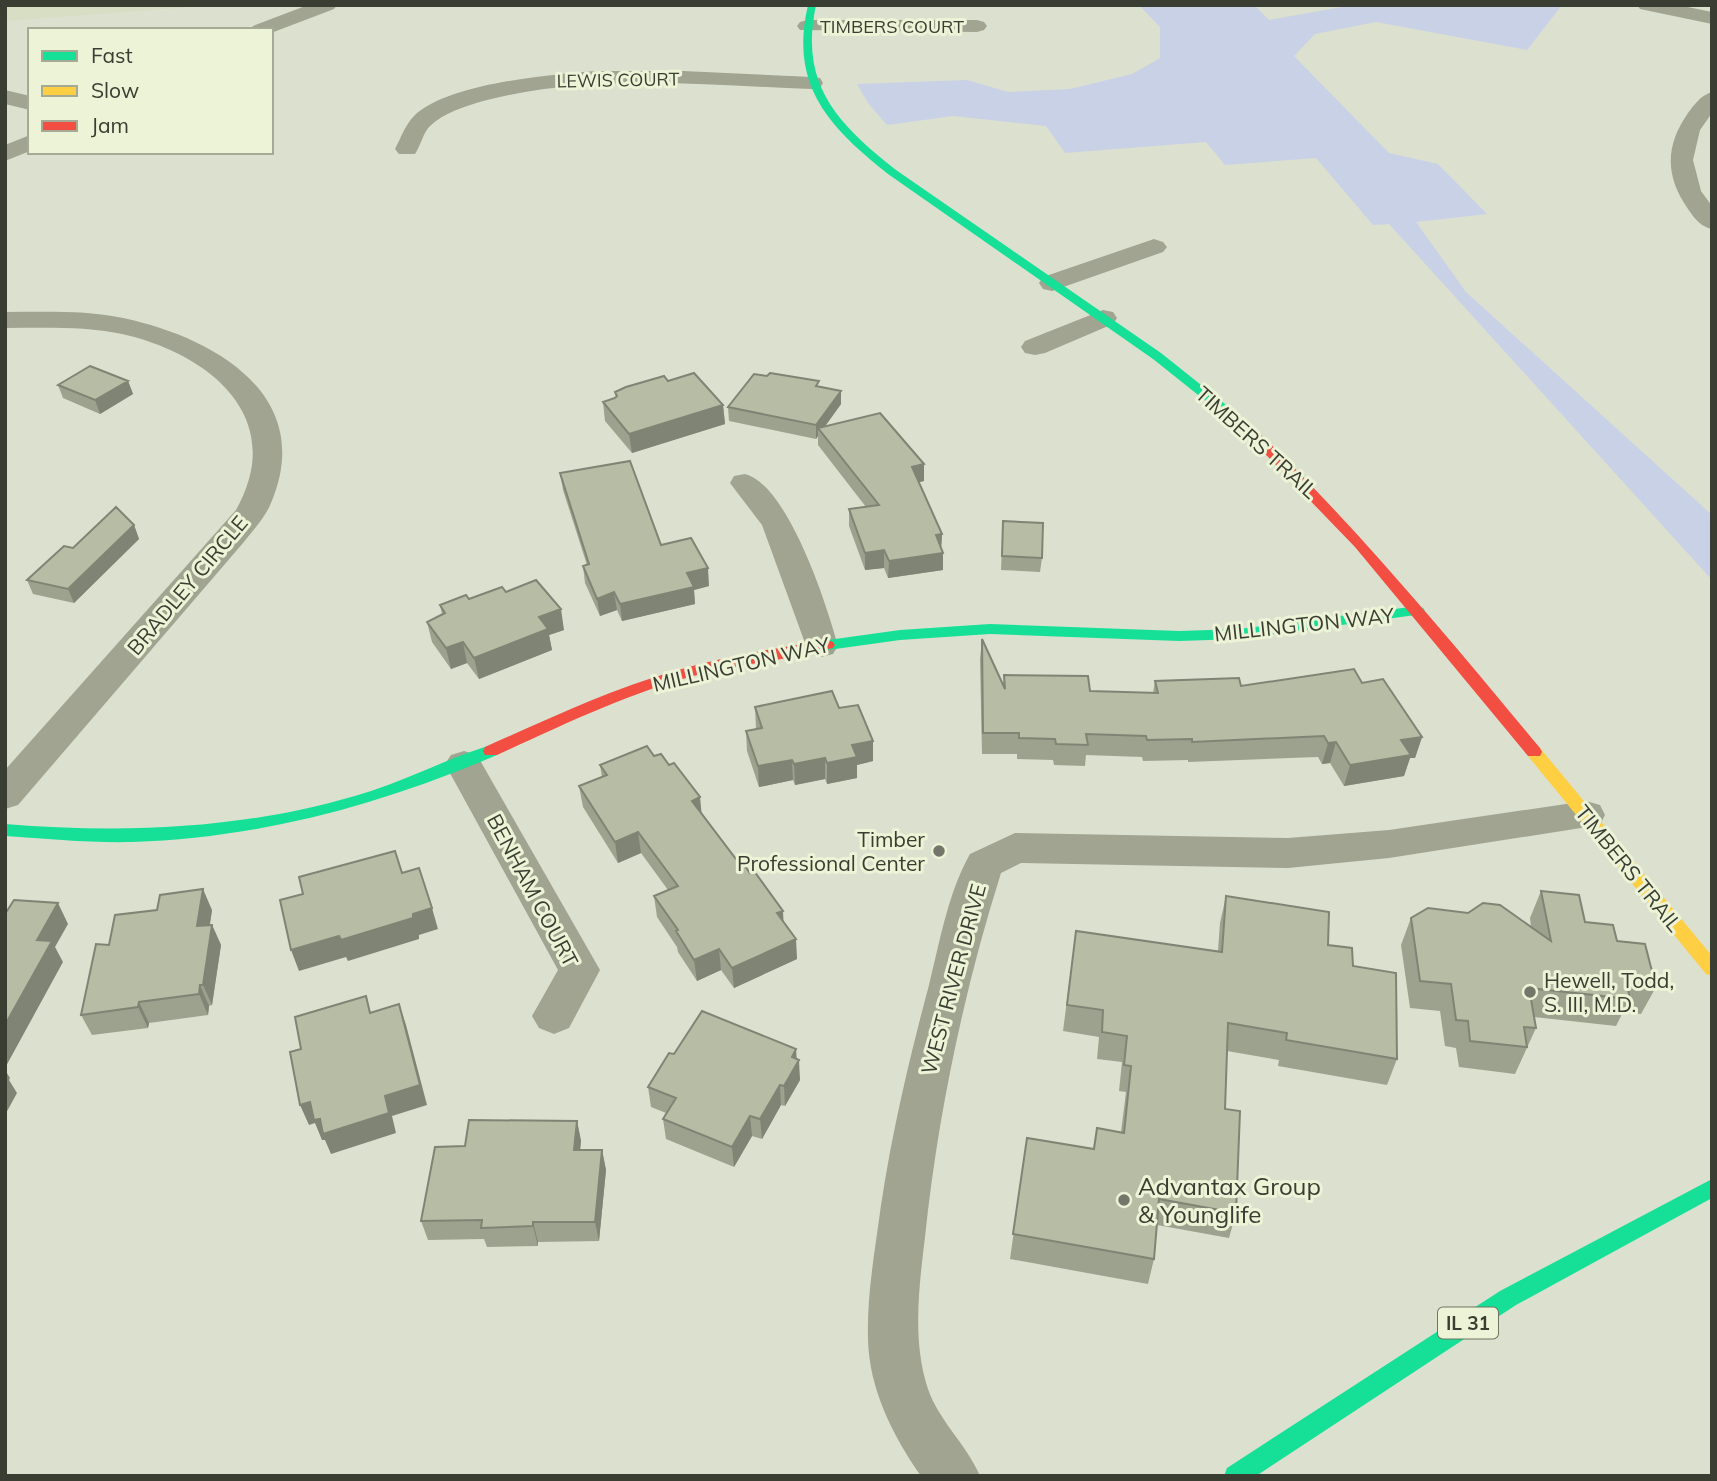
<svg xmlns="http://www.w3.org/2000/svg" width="1717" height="1481" font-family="Mulish,sans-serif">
  <rect width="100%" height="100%" fill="#dce0cf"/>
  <path fill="#d8dec3" d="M5 5H192L191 7 5 21Z"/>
  <path fill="#c9d1e7" d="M1139 5H1254L1269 20 1353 5H1562L1527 50 1376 22 1315 34 1294 56 1389 153 1438 164 1487 214 1416 222 1466 292 1712 515V580L1389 224 1373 225 1316 158 1225 165 1206 142 1065 153 1046 126 953 116 887 125 868 103 857 84 967 80 1008 92 1070 89 1132 74 1160 58V27Z"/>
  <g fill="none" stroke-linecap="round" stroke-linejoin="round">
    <path fill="#a0a491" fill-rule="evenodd" d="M308 5H337L334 9 271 33V30H250L253 26Z
      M1637 5H1678L1712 12V24L1640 9Z
      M807 20H977L984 22 987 26 984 30 977 32 800 30 797 26 800 22Z
      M595 71H683L812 77 820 78 823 83 820 88 812 89C702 85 590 73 483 101 466 106 443 113 430 126 423 133 421 145 415 154H399L395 149C401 138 405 125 414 116 448 83 549 75 595 71Z
      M5 90 30 96V110L5 104Z
      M1712 92V113L1700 130 1693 160 1701 191 1712 206V229C1701 227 1694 218 1688 209 1665 176 1665 146 1688 113 1694 105 1701 95 1712 92Z
      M30 135V151L5 161V145Z
      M1154 239 1163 242 1167 247 1163 252 1052 291 1043 289 1039 283 1043 277Z
      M1103 310 1113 312 1117 318 1113 324 1045 353 1035 355 1025 353 1021 347 1025 341Z
      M5 312C44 312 85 310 123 318 213 337 317 395 271 503 265 518 253 530 243 543L18 805 5 809V770L236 510C289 416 207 353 122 334 84 326 44 328 5 328Z
      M745 474C788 485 827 605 838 646L833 654 821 657 809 654 762 525 730 483 734 476Z
      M464 751 477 755 600 970 569 1028 554 1034 539 1028 532 1016 558 970 445 764 451 755Z
      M1586 801 1600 805 1605 815 1600 825 1389 858 1288 868 1021 863 1001 873C964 990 938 1114 925 1237 919 1287 912 1341 928 1389 939 1421 967 1445 980 1476H921C893 1436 869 1389 868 1339 867 1304 872 1268 877 1234 888 1149 907 1067 929 985 940 941 948 893 970 854L1015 833 1288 838 1389 830Z"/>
    <path fill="#16e098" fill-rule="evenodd" d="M808 5H816C799 85 837 123 896 170L1161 353 1250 424V430H1242L1153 359 888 174C829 127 789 86 808 5Z
      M1418 606 1423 608 1425 611 1423 614 1239 639 1179 641 990 634 900 640 828 650 821 645 828 640 900 630 990 624 1179 631 1239 629Z
      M491 745 499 751 497 755C380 805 260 838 132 842 90 843 48 839 5 836V824C129 834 252 829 371 791 411 778 451 757 491 745Z
      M1712 1179V1198L1516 1305 1256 1476H1224L1227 1468 1500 1291Z"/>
    <path fill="#ffcf43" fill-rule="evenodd" d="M1534 746 1540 748 1712 956V976L1706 974 1528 756 1526 752Z"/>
    <path fill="#f24e42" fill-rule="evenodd" d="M1246 423 1250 424C1355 525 1447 636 1540 748L1542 752 1540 756H1528L1355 547 1242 430 1240 427Z
      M828 640 833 642 835 645 833 648C790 660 745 663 701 674 630 692 563 725 497 755H485L483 751 485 747C548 719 609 690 675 671 725 656 777 648 828 640Z"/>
  </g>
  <path fill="#9da28e" d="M128 381 133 394 100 414 63 398 58 385Z
    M668 381 723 405 725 424 632 453 605 421 603 402 616 398 615 392Z
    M819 386 841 391V404L825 426 924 481 919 482 942 534 941 548 943 570 888 578 884 568 865 570 849 526V509L866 507 818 445V436L816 439 729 421 728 407Z
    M560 473 661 545 709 586 694 590 695 604 622 621 617 610 600 616 585 583 583 566 587 565 563 490Z
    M1003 521 1042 558 1040 572 1001 570Z
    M134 525 139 539 74 603 33 594 27 580 73 548Z
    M506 592 564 630 549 635 552 650 479 679 467 663 451 669 432 642 427 622 442 614 440 605Z
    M982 639 1003 686 1004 675 1090 691 1153 693 1155 681 1241 686 1362 683 1422 737 1415 758H1410L1404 776 1344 786 1330 763 1322 764 1318 757 1188 762V760L1143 761 1142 757 1086 755 1085 766 1054 765 1053 760 1017 759V754H982L980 659Z
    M755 707 839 708 873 741V761L857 765V778L827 784 825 779 795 785 793 780 759 787 747 751 746 731 756 729Z
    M654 756 702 813 736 859 750 873 783 911V921L797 959 734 988 721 970 697 981 678 952 677 947 657 917 654 896 668 890 641 853 618 863 583 807 579 786 602 777 600 765Z
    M1541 891 1585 922 1617 941 1656 987 1641 1014 1623 1012 1616 1026 1534 1017 1536 1028 1515 1074 1459 1067 1456 1048 1445 1046 1440 1011 1410 1008 1401 945 1411 918 1468 913 1531 927 1530 918Z
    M1226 896 1328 945 1353 966 1397 1059 1387 1085 1278 1066 1279 1060 1227 1051 1225 1109 1236 1213 1229 1238 1157 1225 1154 1259 1148 1284 1010 1259 1027 1138 1093 1149 1097 1128 1121 1132 1126 1092 1119 1091 1122 1062 1097 1059 1099 1037 1063 1031 1076 931 1218 951 1220 923Z
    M212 910 210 925H212L221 945 212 1005 209 1006 208 1015 149 1023 148 1028 92 1035 81 1015 109 945Z
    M674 1054 797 1059 800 1080 785 1106 781 1105 762 1139 752 1136 734 1167 666 1139 663 1119 666 1113 651 1107 648 1087Z
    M577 1121 581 1141 580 1150H602L606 1170 599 1241 538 1242V1246L487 1247 484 1239 428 1240 421 1221 465 1146Z"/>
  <path fill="#808474" d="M128 381 133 394 100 414 95 400Z
    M841 391V404L821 432 818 428V436L816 439V425Z
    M723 405 725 424 632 453 629 434Z
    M924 464V481L911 484 912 467Z
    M134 525 139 539 74 603 68 589Z
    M942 534 941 552 936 535Z
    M884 550V568L865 570V553Z
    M943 553V570L888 578 889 561Z
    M708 568 709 586 694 590 695 604 622 621 620 604 687 573Z
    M614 592 617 610 600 616 597 599Z
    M561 609 564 630 549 635 552 650 479 679 474 658 539 617Z
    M463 642 467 663 451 669 446 648Z
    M1422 737 1415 758H1410L1404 776 1344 786 1350 765 1401 740Z
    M873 741V761L857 765V778L827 784V763L852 745Z
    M1336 742 1330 763 1322 764 1328 743Z
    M825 758V779L795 785 794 764Z
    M792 760 793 780 759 787 758 766Z
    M700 797 702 818 692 801Z
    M638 832 641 853 618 863 615 842Z
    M203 889 212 910 206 947 197 926Z
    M58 903 68 924 55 947 63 962 5 1068V1025L37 940Z
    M432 908 438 929 419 935V939L348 961 346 957 299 971 291 950Z
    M783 911 784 931 777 913Z
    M212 925 221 945 212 1005 203 985Z
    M796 939 797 959 734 988 732 968Z
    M719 949 721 970 697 981 694 960Z
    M200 985 209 1006 208 1015 199 994Z
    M139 1002 149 1023 148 1028 138 1007Z
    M399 1004 406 1025 427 1105 392 1116 396 1133 331 1154 325 1140H322L315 1123 309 1125 300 1105 310 1102Z
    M796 1049 797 1063 799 1060 800 1080 785 1106 784 1086 792 1057Z
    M5 1070 10 1078 9 1080 17 1093 5 1115Z
    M780 1085 781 1105 762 1139 760 1119Z
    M750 1116 752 1136 734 1167 732 1147Z
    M577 1121 581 1141 578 1170 574 1150Z
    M602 1150 606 1170 599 1241 595 1222Z
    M533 1222 538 1242V1246L533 1226Z"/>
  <path fill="#b7bca5" stroke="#808474" stroke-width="2" d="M90 366 128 381 95 400 58 385Z
    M694 373 723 405 629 434 603 402 615 398 617 396 615 392 626 387 664 376 668 381Z
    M770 373 819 381 816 386 841 391 816 425 728 407 754 374 767 376Z
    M880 413 924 464 912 467 942 534 936 535 943 553 889 561 884 550 865 553 849 509 879 505 818 428Z
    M630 461 661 545 691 538 708 568 687 573 694 587 620 604 614 592 597 599 583 566 589 564 560 473Z
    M116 507 134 525 68 589 27 580 64 546 73 548Z
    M1003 521 1043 523 1042 558 1002 556Z
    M536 580 561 609 539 617 548 629 474 658 463 642 446 648 427 622 445 613 440 605 466 595 469 599 502 587 506 592Z
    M982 639 1005 689 1004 675 1088 676 1090 691 1158 693 1155 681 1239 678 1241 686 1354 669 1362 683 1383 679 1422 737 1401 740 1411 755 1350 765 1336 742 1328 743 1324 736 1192 742V739L1147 740 1146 736 1086 734 1088 745 1056 744 1055 739 1019 738V733H983Z
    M832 691 839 708 858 705 873 741 852 745 857 757 827 763 825 758 794 764 792 760 758 766 746 731 762 728 755 707Z
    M647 746 654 756 661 754 669 765 674 763 700 797 692 801 736 859 739 858 750 873 754 871 783 911 777 913 796 939 732 968 719 949 694 960 676 931 678 930 654 896 678 886 638 832 615 842 579 786 607 775 600 765Z
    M395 851 402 873 419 868 432 908 413 914V918L341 940 339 936 291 950 280 900 303 894 299 877Z
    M203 889 197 926 212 925 203 985H200L199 994 139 1002 138 1007 81 1015 96 944 109 945 115 915 157 910 160 895Z
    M1541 891 1579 895 1585 922 1613 925 1617 941 1645 944 1656 987 1627 984 1630 999 1529 988 1536 1028 1524 1027 1527 1047 1470 1041 1468 1021 1456 1020 1451 984 1420 981 1411 918 1428 908 1468 913 1483 903 1500 905 1551 941Z
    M1226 896 1329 912 1328 945 1352 948 1353 966 1396 973 1397 1059 1286 1040 1287 1033 1228 1023 1225 1109 1240 1111 1236 1213 1159 1199 1154 1259 1013 1234 1027 1138 1094 1149 1097 1128 1124 1133 1131 1066 1124 1065 1127 1036 1102 1032 1103 1010 1067 1005 1076 931 1222 952Z
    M14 900 58 903 37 940 52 941 5 1025V914Z
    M366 996 370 1013 399 1004 420 1085 385 1096 389 1113 323 1134 320 1119 314 1120 310 1102 300 1105 290 1052 301 1049 295 1017Z
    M702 1011 796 1049 792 1057 799 1060 784 1086 780 1085 760 1119 750 1116 732 1147 663 1119 676 1098 648 1087 669 1053 674 1054Z
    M469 1120 577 1121 574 1150H602L595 1222H533V1226L481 1228 482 1220 421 1221 435 1147 465 1146Z"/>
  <g fill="#737669" stroke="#ecf3d6" stroke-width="2.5">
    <circle cx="939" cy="851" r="7"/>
    <circle cx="1530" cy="992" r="7"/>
    <circle cx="1124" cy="1200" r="7"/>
  </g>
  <g text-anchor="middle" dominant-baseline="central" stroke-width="6" stroke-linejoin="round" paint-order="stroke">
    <g font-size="18" fill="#3a3d32" stroke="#ecf3d6">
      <text x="892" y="26">TIMBERS COURT</text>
      <text transform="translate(618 80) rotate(-1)">LEWIS COURT</text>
    </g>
    <rect fill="#ecf3d6" stroke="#6f7463" stroke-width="2" x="1438" y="1307.5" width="60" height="31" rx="5"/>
    <g font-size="19" font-weight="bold" fill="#3a3d32">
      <text x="1468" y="1323">IL 31</text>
    </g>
    <g font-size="21" fill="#3a3d32" stroke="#ecf3d6">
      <text transform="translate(1257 442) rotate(42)">TIMBERS TRAIL</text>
      <text transform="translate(187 585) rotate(-50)">BRADLEY CIRCLE</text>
      <text transform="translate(1304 624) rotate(-6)">MILLINGTON WAY</text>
      <text transform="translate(741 664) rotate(-13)">MILLINGTON WAY</text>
      <text transform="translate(1629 868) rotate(51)">TIMBERS TRAIL</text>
      <text transform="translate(533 890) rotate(62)">BENHAM COURT</text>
      <text transform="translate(953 979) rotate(-75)">WEST RIVER DRIVE</text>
    </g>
    <g font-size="21" fill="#3a3d32" stroke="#ecf3d6" text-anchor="end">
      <text x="925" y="839">Timber<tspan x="925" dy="24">Professional Center</tspan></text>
      <text x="1544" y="980" text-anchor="start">Hewell, Todd,<tspan x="1544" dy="24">S. III, M.D.</tspan></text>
    </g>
    <g font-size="24" fill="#3a3d32" stroke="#ecf3d6" text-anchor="start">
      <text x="1138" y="1186">Advantax Group<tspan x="1138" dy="28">&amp; Younglife</tspan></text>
    </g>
  </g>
  <rect width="1717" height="1481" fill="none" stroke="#3a3d32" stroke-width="14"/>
  <rect x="28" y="28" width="245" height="126" fill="#ecf3d6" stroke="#a5aa94" stroke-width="2"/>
  <rect x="42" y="51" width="35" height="10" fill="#16e098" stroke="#a5aa94" stroke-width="2"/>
  <text x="91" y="63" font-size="21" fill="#3a3d32">Fast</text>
  <rect x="42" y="86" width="35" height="10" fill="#ffcf43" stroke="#a5aa94" stroke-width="2"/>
  <text x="91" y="98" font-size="21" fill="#3a3d32">Slow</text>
  <rect x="42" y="121" width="35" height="10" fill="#f24e42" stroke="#a5aa94" stroke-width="2"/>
  <text x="91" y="133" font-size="21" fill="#3a3d32">Jam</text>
</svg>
